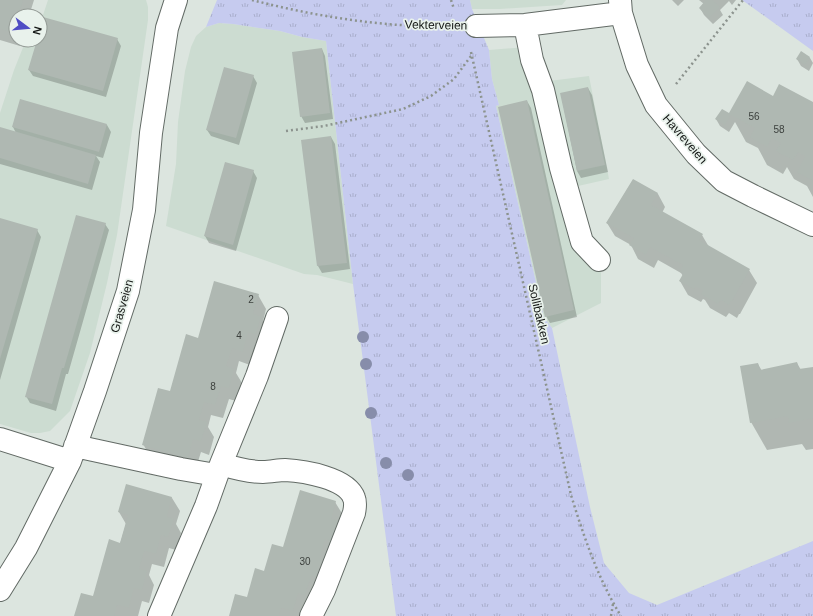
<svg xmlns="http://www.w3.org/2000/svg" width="813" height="616" font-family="Arial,sans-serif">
  <defs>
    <pattern id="grass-tufts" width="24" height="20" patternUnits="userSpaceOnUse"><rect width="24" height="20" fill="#c6cbef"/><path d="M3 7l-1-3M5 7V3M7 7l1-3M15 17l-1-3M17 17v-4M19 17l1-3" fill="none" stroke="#a9aecc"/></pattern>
  </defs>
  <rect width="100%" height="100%" fill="#dce5df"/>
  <path fill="#ccdcd1" d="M48 0H146L148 7V20L117 235 107 283 90 353 70 411 50 431 40 433H31L0 424V113L14 70 26 40H40V16H36L37 13 43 15Z
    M470 0H566L562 5 500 9H472Z
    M219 23 233 24 280 31 302 37 326 41 353 284 317 275 304 274 166 226 176 164 178 122 185 71 191 47 196 36 206 27Z
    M540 46 549 81 589 76 609 179 578 186 601 273V303L552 328 544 318 496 106 499 105 492 79 489 50Z"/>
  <path fill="url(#grass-tufts)" d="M217 0H470L472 9 489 50 492 79 499 105 496 106 544 318 552 328 590 507 604 563 629 593 657 605 813 541V616H396L353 284 326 41 302 37 280 31 233 24 219 23 206 27Z
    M742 0H813V51Z"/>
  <path fill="#0003" d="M0 0H34L29 16H16V40H22L20 46 0 40Z
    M672 0H684L678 6Z
    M699 0H736L732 5 729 1 720 10 723 15 713 24 704 15 700 8 704 4Z
    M40 33 117 39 121 46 106 97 33 76 29 70 38 40H40Z
    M322 49 325 56 333 119 305 123 301 116Z
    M802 53 810 58 813 63 809 71 801 66 797 59Z
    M253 76 257 83 239 145 211 136 207 130Z
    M588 88 592 95 608 172 581 178 577 171 561 94Z
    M773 97 813 104V197L807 186 794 179 787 167 783 174 767 165 758 148 746 142 735 122 729 132 720 126 716 119Z
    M527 101 531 108 577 317 550 323 546 316Z
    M107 125 111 132 103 158 96 156 100 162 92 190 0 164V128L16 133 13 127Z
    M331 137 335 144 350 269 322 273 318 266 302 141Z
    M253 171 257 178 236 251 209 243 205 236Z
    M633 180 658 194 665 207 662 213 702 235 709 247 749 270 757 283 740 314H739L737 318 729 313 726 317 710 308 705 300 703 299 701 302 688 295 680 281 683 276 681 273 658 260 654 268 638 259 631 245 615 236 607 223Z
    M0 219 37 230 41 237 0 380Z
    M105 224 109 230 68 374H66L56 411 30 403 26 396Z
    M258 295 266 309 263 321 268 331 263 347 256 345 250 365 239 361 236 373 242 383 236 401 229 399 223 418 211 415 208 427 214 437 209 455 201 452 195 471 151 458 143 444 199 339Z
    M797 363 801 370 813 368V449L806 450 802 444 767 450 751 422 758 364 762 371Z
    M172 498 180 511 176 524 181 533 176 550 169 548 164 567 152 564 149 575 154 585 149 603 142 601 138 616H75L93 597 120 544 126 524 119 512Z
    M335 502 343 515 302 616H230L248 598 265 572 284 548Z"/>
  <path fill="#afb8b2" d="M0 0H23L18 16H16V22L12 33 0 29Z
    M704 0H712L720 7 709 18 699 8 705 1Z
    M43 17 118 38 103 91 28 70 37 40H40V29Z
    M322 48 330 113 300 117 292 52Z
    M801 51 810 57 805 65 796 59Z
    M224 67 254 75 236 138 206 130Z
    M747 81 773 96 779 84 813 102V181L797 172 805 156 798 152 793 160 776 151 781 143 772 138 767 147 750 137 755 128 731 115 725 125 715 119 722 109 729 113Z
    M588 87 605 165 577 171 560 93Z
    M20 99 107 124 99 152 12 127Z
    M527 100 574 310 545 317 498 107Z
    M0 127 96 155 88 184 0 158Z
    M331 136 347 263 317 266 301 140Z
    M225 162 254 170 233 245 204 236Z
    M633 179 658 193 651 205 703 234 699 240 750 269 732 301H731L729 305 721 300 718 304 701 294 703 290 695 286 694 289 679 281 683 274 680 272 683 265 650 247 646 255 629 245 634 238 606 223Z
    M76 215 106 223 64 368H62L52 404 25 397Z
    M0 218 38 229 0 359Z
    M214 281 259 294 253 314 261 316 256 334 248 332 243 352 232 348 226 366 234 369 229 388 221 386 215 405 204 402 199 420 207 422 201 441 193 439 188 458 142 445 158 388 170 391 186 334 198 338Z
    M797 362 799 369 813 367V418L789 423 788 416 750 423 740 366 758 363 760 370Z
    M126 484 172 497 167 517 174 519 168 537 161 535 156 554 144 551 139 569 147 571 142 590 134 588 129 608 117 605 114 616H74L81 593 93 596 109 539 120 543 128 515 118 512Z
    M300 490 336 501 331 519 338 521 332 541 325 539 320 559H322L316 577 311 576 305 595 298 593 293 611 281 608 279 616H229L235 594 247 597 255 568 264 571 272 544 283 547Z"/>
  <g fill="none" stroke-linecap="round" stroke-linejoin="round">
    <g stroke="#626a65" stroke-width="24">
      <path id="minor" d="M620 0 621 13 637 65 656 105 696 154 724 181 753 196 813 225
        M525 25 532 60 543 90 561 168 582 242 599 260
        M476 26 525 25 621 13
        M0 439 70 461
        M75 446 181 469 216 475
        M221 464C234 468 249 472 263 472 271 472 278 470 285 470 304 471 347 478 354 498 356 503 355 508 354 513L324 590 311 616
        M0 590 26 548 70 461 95 391 128 291 144 210 151 133 167 28 176 0
        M159 616 206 506 221 464 257 376 277 318"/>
    </g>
    <path stroke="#8c938e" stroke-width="2.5" stroke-dasharray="2 3" stroke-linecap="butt" d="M252 0C314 16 385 28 450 26
      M451 0 454 9
      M471 52 571 495C584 537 598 579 621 616
      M676 84 743 0
      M286 131 324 126 403 109 431 96 454 79 471 56
      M611 616 613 604"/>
    <use href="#minor" stroke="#fff" stroke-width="22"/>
  </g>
  <g fill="#878daa">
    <circle cx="363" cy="337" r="6"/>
    <circle cx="366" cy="364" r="6"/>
    <circle cx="371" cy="413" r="6"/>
    <circle cx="386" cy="463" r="6"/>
    <circle cx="408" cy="475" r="6"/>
  </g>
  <g text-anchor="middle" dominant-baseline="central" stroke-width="3.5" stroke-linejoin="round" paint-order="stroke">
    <g font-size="10" fill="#3c403d">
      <text x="754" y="116">56</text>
      <text x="779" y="129">58</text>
      <text x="251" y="299">2</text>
      <text x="239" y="335">4</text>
      <text x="213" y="386">8</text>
      <text x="305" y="561">30</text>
    </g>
    <g font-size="12" fill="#151816" stroke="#e9f2ec">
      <text transform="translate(436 25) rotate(1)">Vekterveien</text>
      <text transform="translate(685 139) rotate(49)">Havreveien</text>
      <text transform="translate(122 306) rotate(-74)">Grasveien</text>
      <text transform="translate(539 314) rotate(77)">Sollibakken</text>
    </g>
  </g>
  <g transform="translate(28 28) rotate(106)"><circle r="19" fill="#e9f2ec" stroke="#949b96"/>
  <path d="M0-3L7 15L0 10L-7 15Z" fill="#4f4dc4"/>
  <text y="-6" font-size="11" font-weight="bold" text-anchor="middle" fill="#151816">N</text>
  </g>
</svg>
